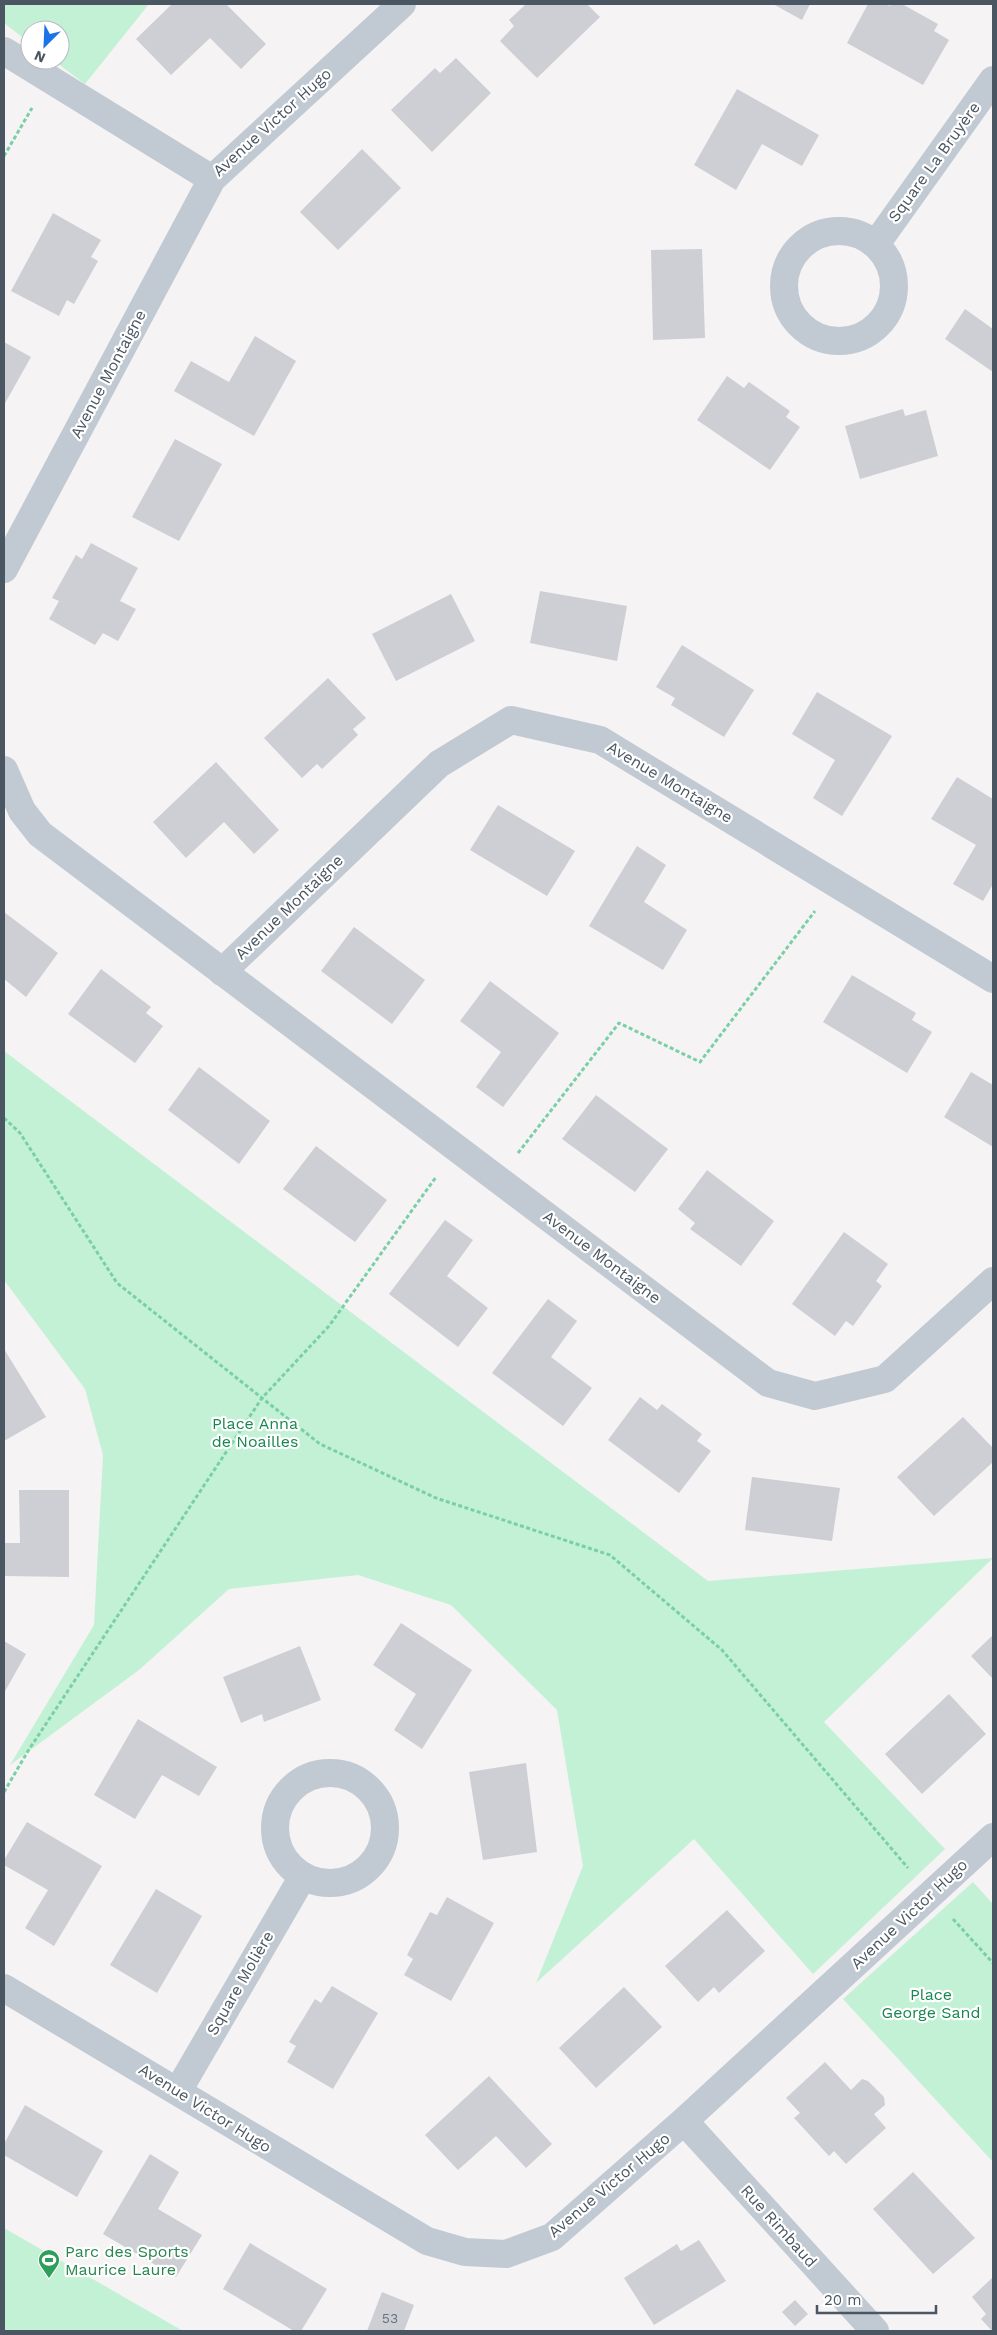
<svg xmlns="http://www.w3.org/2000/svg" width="997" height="2335" font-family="'Work Sans',sans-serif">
  <rect width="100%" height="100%" fill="#f5f3f3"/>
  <path fill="#c3f1d5" d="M4 4H149L85 84 53 60H60V30H30V43L4 23Z
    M4 1051 708 1581 993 1558 824 1722 945 1849 813 1974 694 1839 536 1983 583 1866 557 1710 451 1605 358 1575 229 1589 139 1670 10 1765 94 1625 103 1455 85 1389 4 1280Z
    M973 1882 993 1904V2162L843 1999Z
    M4 2228 183 2331H4Z"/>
  <path fill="#cdcfd5" d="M172 4H226L266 44 241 69 210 38 171 75 136 39Z
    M526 4H587L600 17 537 78 500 41 514 26 509 20Z
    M773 4H810L802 20Z
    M868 4H886L890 6 891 4H902L938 24 934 31 949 40 923 85 847 43Z
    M456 58 491 93 432 152 391 110 435 68 440 73Z
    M737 89 819 135 802 166 762 144 736 190 694 165Z
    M362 149 401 188 338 250 300 212Z
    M53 213 101 240 91 257 98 261 74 304 67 300 59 316 11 291Z
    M702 249 705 338 653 340 651 250Z
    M965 309 993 329V372L945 339Z
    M255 336 296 361 254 436 174 391 191 361 229 382Z
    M4 342 31 357 4 405Z
    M727 376 744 388 749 382 790 411 786 417 800 427 770 470 697 420Z
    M903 409 905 416 926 410 938 456 860 479 845 426Z
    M175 439 222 464 179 541 132 517Z
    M91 543 138 568 120 601 136 609 118 641 103 633 95 645 49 619 59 601 52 598 76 555 82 559Z
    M540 591 627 606 617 661 530 643Z
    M451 594 475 641 396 681 372 634Z
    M682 645 754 690 724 737 671 705 675 698 656 687Z
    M328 678 366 718 353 729 358 735 322 769 317 764 302 778 264 738Z
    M817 692 892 736 842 816 813 798 835 760 792 734Z
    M216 762 279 830 254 854 224 822 186 858 153 822Z
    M957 777 993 799V884L983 901 953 884 976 845 931 819Z
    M498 805 575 851 547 896 470 850Z
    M637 846 666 865 644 902 687 930 663 970 589 926Z
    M4 912 58 953 26 997 4 979Z
    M354 927 425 980 392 1024 321 971Z
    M101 969 151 1007 146 1013 163 1026 135 1063 68 1014Z
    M852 975 916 1013 912 1020 932 1032 907 1073 823 1022Z
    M490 981 559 1033 503 1107 476 1087 501 1052 460 1021Z
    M199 1067 270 1121 239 1164 168 1110Z
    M971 1072 993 1085V1147L944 1117Z
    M596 1095 668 1149 635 1192 562 1139Z
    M316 1146 387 1200 355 1242 283 1189Z
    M707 1170 774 1221 741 1266 690 1229 695 1223 678 1209Z
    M445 1220 473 1240 447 1276 488 1308 458 1347 389 1294Z
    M844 1232 888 1264 876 1281 882 1286 853 1326 846 1321 835 1336 792 1304Z
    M548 1299 577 1321 551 1357 592 1388 563 1426 492 1373Z
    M4 1349 46 1417 4 1441Z
    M640 1397 657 1410 662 1404 702 1434 697 1441 711 1451 679 1493 608 1440Z
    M963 1417 993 1448V1462L934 1516 897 1477Z
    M752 1477 840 1488 832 1541 745 1530Z
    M19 1490H69V1577L4 1576V1543H20Z
    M401 1623 472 1670 422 1749 394 1730 416 1694 373 1665Z
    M993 1635V1679L971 1656Z
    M4 1641 26 1654 4 1693Z
    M300 1646 321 1700 264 1722 262 1714 241 1723 223 1677Z
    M949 1694 986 1734 922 1794 885 1754Z
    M138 1719 217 1767 199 1796 162 1775 135 1819 94 1795Z
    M526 1763 537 1852 483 1860 469 1772Z
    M27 1822 102 1866 54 1946 25 1928 48 1890 4 1865V1860Z
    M156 1889 202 1916 157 1993 110 1965Z
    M447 1897 494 1923 451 2001 404 1975 413 1959 407 1955 430 1912 437 1915Z
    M727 1910 765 1951 719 1993 714 1987 698 2002 665 1966Z
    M332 1986 378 2013 333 2089 287 2062 296 2046 289 2042 315 1999 321 2003Z
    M624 1987 662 2027 596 2088 559 2048Z
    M825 2062 851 2090 862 2079 868 2081 884 2097 885 2105 874 2114 886 2128 846 2164 834 2151 829 2156 794 2118 800 2113 786 2098Z
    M489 2076 552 2144 526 2168 496 2136 458 2170 425 2135Z
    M25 2105 103 2151 77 2197 4 2155V2144Z
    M150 2154 179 2172 158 2209 202 2235 176 2277 103 2234Z
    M913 2172 975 2238 933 2274 873 2209Z
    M699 2240 726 2281 654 2325 624 2278 677 2244 681 2251Z
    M250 2243 327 2289 301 2331H294L223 2289Z
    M993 2277V2331H992L981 2319 986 2314 972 2297Z
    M382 2292 414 2305 404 2331H367Z
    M795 2300 808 2314 795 2326 782 2312Z"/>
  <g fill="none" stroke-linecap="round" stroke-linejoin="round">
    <path stroke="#7ad0a6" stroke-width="3" stroke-dasharray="4 2.5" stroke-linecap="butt" d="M4 156 32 108
      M4 1118 20 1133 117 1283 320 1444 436 1498 610 1555 722 1650 908 1868
      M518 1153 619 1023 700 1062 815 911
      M4 1792 28 1751 262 1398 329 1326 436 1177
      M953 1919 993 1963"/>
    <path stroke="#c1cad2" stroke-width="28" d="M4 51 212 179 402 4
      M784 286a55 55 0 1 1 110 0a55 55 0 1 1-110 0Z
      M876 244 993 80
      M4 569 212 179
      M4 770 22 811 40 834 768 1383 815 1396 885 1379 993 1281
      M222 972 439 764 511 720 600 740 993 979
      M275 1828a55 55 0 1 1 110 0a55 55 0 1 1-110 0Z
      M4 1988 427 2241 465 2252 506 2254 552 2237 684 2121 993 1837
      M178 2091 303 1876
      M684 2121 875 2331"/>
  </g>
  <defs>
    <g id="stadium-pin" transform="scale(1.125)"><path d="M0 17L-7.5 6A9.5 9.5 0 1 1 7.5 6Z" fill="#2e9e5b" stroke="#fff"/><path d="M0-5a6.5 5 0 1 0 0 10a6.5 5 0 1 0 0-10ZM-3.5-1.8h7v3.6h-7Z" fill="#fff"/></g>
  </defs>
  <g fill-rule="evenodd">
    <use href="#stadium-pin" x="49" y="2260"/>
  </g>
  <g text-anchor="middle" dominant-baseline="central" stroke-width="4.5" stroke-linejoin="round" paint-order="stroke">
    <g font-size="14" fill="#6b747e">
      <text x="390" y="2318">53</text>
    </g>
    <g font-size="16" fill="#4a5661" stroke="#fff">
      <text transform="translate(272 122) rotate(-42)">Avenue Victor Hugo</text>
      <text transform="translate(934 162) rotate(-54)">Square La Bruyère</text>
      <text transform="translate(108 374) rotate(-62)">Avenue Montaigne</text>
      <text transform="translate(670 782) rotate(31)">Avenue Montaigne</text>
      <text transform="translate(289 907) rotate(-44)">Avenue Montaigne</text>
      <text transform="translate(602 1257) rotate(37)">Avenue Montaigne</text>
      <text transform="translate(909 1914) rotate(-43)">Avenue Victor Hugo</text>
      <text transform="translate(240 1983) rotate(-60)">Square Molière</text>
      <text transform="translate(205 2108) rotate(32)">Avenue Victor Hugo</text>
      <text transform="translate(609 2185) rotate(-40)">Avenue Victor Hugo</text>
      <text transform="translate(779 2226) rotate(48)">Rue Rimbaud</text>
    </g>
    <g font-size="16" fill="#17864f" stroke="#fff">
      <text x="255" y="1423">Place Anna<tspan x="255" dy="18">de Noailles</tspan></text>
      <text x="931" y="1994">Place<tspan x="931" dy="18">George Sand</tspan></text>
    </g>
    <g font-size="16" fill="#27864d" stroke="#fff" text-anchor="start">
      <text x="65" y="2251">Parc des Sports<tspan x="65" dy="18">Maurice Laure</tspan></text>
    </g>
  </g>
  <rect width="997" height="2335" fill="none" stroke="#4a5661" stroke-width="10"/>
  <g transform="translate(45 45) rotate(204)"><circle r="24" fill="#ffffff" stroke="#b7bbc0"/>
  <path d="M0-4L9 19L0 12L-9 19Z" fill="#1a73e8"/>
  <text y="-8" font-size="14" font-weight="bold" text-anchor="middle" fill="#4a5661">N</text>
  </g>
  <path d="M817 2305v8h119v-8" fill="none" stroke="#4a5661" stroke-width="2.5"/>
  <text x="824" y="2305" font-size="15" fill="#4a5661" stroke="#ffffff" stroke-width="4" paint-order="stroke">20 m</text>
</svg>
